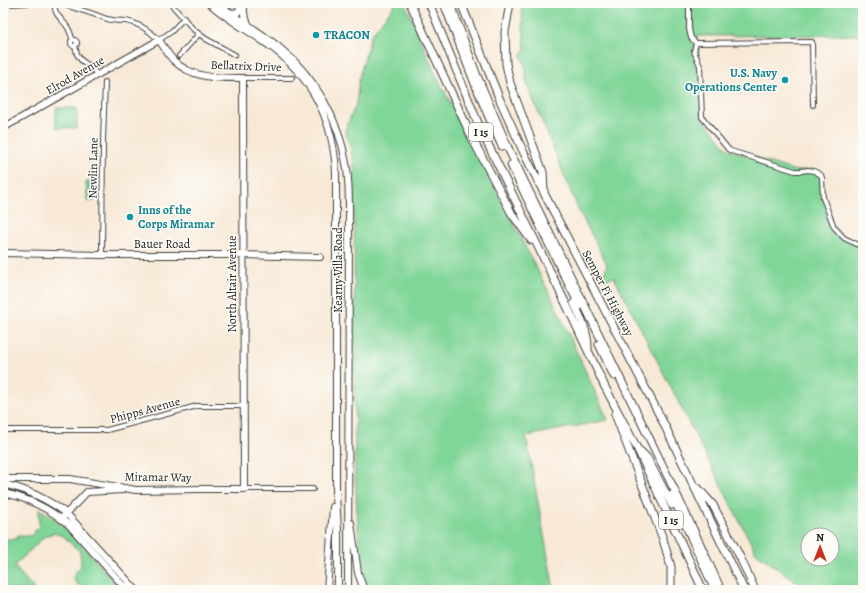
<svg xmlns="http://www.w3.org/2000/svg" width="866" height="593" font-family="Alegreya,serif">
  <rect width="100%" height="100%" fill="#fdfcf7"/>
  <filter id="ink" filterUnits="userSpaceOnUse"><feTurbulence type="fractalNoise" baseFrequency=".025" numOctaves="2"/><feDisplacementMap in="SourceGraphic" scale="8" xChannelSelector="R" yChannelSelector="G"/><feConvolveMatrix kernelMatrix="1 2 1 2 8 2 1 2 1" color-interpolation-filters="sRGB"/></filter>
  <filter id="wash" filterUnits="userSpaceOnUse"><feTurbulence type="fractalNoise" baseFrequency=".012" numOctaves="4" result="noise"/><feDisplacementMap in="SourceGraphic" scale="16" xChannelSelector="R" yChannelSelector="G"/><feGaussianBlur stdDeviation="0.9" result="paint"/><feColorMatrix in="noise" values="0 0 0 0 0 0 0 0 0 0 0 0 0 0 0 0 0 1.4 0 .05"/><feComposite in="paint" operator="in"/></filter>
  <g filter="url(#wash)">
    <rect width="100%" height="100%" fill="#f8e9d7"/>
    <path fill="#80d598" stroke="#4e785a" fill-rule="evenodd" d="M396 3H405L435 73 551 296 608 420 526 436 554 590H367L360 569 355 474 354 163 345 130 356 104 359 78 371 35Z
      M521 3H863V35L697 36 700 66 702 117 728 149 795 171 808 170 821 175 823 198 834 227 844 238 863 247V590H808L756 553 614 277 604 280V275L607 264 578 209 526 82 525 64 521 56 525 48ZM808 535H832V559H808Z
      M56 108H77V128H56Z
      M96 181 97 197 94 198V201H87V192L86 182Z
      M39 508 55 520 69 531 115 582 111 585 102 590H93L85 589 76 583 73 578 75 572 81 566 80 552 63 536 54 533 45 536 14 566 35 590H3V539H17V536C25 536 34 538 36 529L39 528Z"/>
  </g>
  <g filter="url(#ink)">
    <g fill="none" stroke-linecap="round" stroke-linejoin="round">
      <g stroke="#3d3b38" stroke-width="6">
        <path id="street" d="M55 3C53 15 62 18 68 28 70 31 71 36 73 40
          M56 3C74 7 91 13 107 19 114 21 120 21 126 21 139 23 150 31 159 40L172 31 184 18
          M170 3 194 30 206 39 235 55
          M689 3V29L691 38 696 43 812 42 813 105
          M11 4 28 3
          M696 43 694 51 700 66 702 117 728 149 731 151 795 171H801L808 170 814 171 821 175 822 178 823 198 834 227 844 238 863 247
          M75 46H73L71 44V41L73 40H75L77 42V44L75 46 77 54 81 60 92 68 97 75
          M179 56 199 34
          M243 78H292
          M102 255 103 141 105 82
          M3 430H107L197 406H243
          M244 489H313"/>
      </g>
      <g stroke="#3d3b38" stroke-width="8">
        <path id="secondary" d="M244 3V14L249 26
          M228 12 232 13 238 12 242 3
          M3 128 159 40C163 46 168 54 173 60 192 79 218 78 243 78L244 489H200L136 490 70 479H3
          M3 253 102 255H243L320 257
          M3 484C27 489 47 499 66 513L136 590
          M3 493C27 497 49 509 68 524L127 590
          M64 516 87 492 122 490"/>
      </g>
      <g stroke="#3d3b38" stroke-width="8">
        <path id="primary" d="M209 3C229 21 253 33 274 49 315 81 334 124 336 174V494L338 530V590
          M217 3C237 19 261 32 281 49 315 77 339 120 346 163 349 179 349 195 349 211L348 590
          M351 523 358 573 364 590
          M327 590 333 507"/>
      </g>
      <g stroke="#3d3b38" stroke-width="9">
        <path id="highway" d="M410 3 473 140 512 214 531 240
          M429 3 480 128 568 308 605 387 638 450 703 590
          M444 3C462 51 480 100 502 146
          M450 3 477 76 508 148 673 487 700 544 721 590
          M461 3 500 100 524 153 545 195 662 420 744 590
          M510 3 505 32 506 64 510 83 543 172 544 191
          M511 165 561 269 580 306
          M574 303C581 318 588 332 588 348
          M599 344 614 376
          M615 414 663 539 671 567V590
          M640 451 647 458 672 505
          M698 488 713 505 740 557 755 590
          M672 495 715 590"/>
      </g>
      <use href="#street" stroke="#fff" stroke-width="4"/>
      <use href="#secondary" stroke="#fff" stroke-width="6"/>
      <use href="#primary" stroke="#fff" stroke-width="6"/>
      <use href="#highway" stroke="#fff" stroke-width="7"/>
    </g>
  </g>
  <g fill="#0f9aa8" stroke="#fdfcf7" stroke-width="1.5">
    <circle cx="316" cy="35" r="4"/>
    <circle cx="785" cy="80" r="4"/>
    <circle cx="130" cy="217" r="4"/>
  </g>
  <g text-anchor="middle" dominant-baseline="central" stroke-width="3" stroke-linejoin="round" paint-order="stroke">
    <g fill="#fdfcf7" stroke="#605f5e" stroke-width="1">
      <rect x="469" y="123" width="24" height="18" rx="3"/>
      <rect x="659" y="511" width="24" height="18" rx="3"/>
    </g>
    <g font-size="11" font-weight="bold" fill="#1c1c1c">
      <text x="481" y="132">I 15</text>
      <text x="671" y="520">I 15</text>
    </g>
    <g font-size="12" font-weight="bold" fill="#0d838f" stroke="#fdfcf7" text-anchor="start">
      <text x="324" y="35">TRACON</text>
      <text x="777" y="73" text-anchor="end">U.S. Navy<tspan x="777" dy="14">Operations Center</tspan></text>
      <text x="138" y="210">Inns of the<tspan x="138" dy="14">Corps Miramar</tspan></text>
    </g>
    <g font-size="12" fill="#1c1c1c" stroke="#fdfcf7">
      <text transform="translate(246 66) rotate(2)">Bellatrix Drive</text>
      <text transform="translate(75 75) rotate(-30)">Elrod Avenue</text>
      <text transform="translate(93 168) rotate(-89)">Newlin Lane</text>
      <text x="162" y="244">Bauer Road</text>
      <text transform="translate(338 270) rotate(-90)">Kearny Villa Road</text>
      <text transform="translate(232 284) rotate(-90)">North Altair Avenue</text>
      <text transform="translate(608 293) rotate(62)">Semper Fi Highway</text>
      <text transform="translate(145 410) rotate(-15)">Phipps Avenue</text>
      <text transform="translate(158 477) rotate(1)">Miramar Way</text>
    </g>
  </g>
  <rect width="866" height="593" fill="none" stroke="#fdfcf7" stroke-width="16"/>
  <g transform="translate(820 547)"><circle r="19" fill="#fdfcf7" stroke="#a3a29f"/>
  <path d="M0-3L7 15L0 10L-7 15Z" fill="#c8321e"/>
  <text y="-6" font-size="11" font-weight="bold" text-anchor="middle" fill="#1c1c1c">N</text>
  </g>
</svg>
